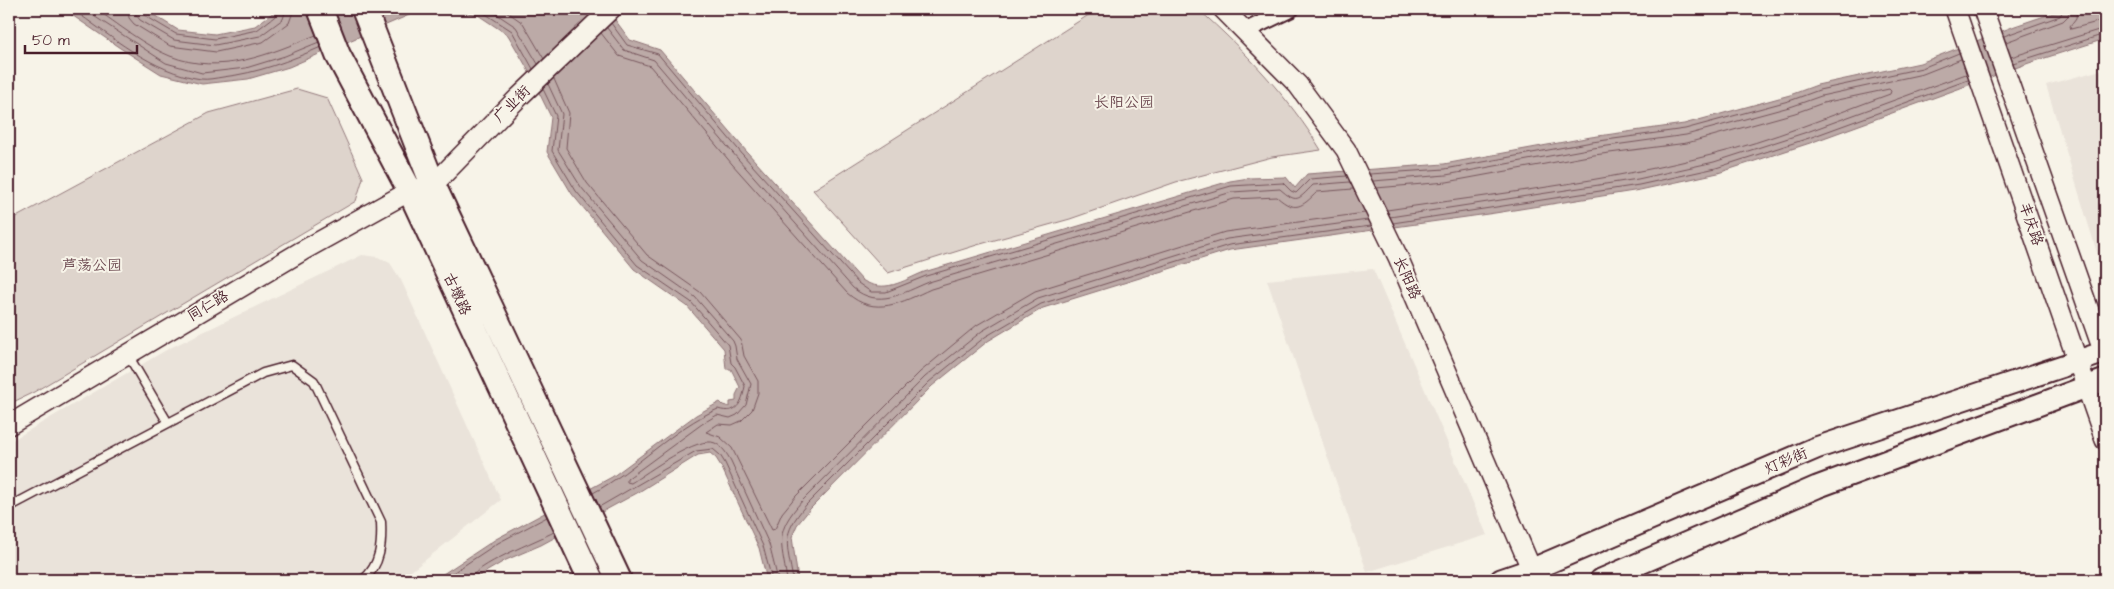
<svg xmlns="http://www.w3.org/2000/svg" width="2114" height="589" font-family="'Architects Daughter','LXGW WenKai TC',sans-serif">
  <rect width="100%" height="100%" fill="#f7f3e8"/>
  <filter id="ink" filterUnits="userSpaceOnUse"><feTurbulence type="fractalNoise" baseFrequency=".02" numOctaves="2"/><feDisplacementMap in="SourceGraphic" scale="10" xChannelSelector="R" yChannelSelector="G"/><feConvolveMatrix kernelMatrix="1 2 1 2 8 2 1 2 1" color-interpolation-filters="sRGB"/></filter>
  <g filter="url(#ink)">
    <path fill="#eae3da" d="M2105 69V279L2046 85Z
      M362 255 378 257 390 263 401 280 501 500 400 580H9V442L168 349Z
      M1373 269 1487 535 1367 572 1267 280Z"/>
    <path fill="#ded4cc" stroke="#947a7c" d="M1098 9H1198C1245 51 1288 96 1321 150L1272 157 1176 182 1070 219 977 245 888 273 813 190Z
      M297 89 327 98 363 178 356 201 34 392 9 404V221L209 113Z"/>
    <path fill="#bcaaa7" stroke="#8e7275" d="M63 9H144L178 30 215 34 255 26 278 9H423L289 67 248 79 202 84 161 74 120 48Z
      M446 9H607L630 40 660 50 747 152 862 280C885 294 902 281 924 272L1230 181 1249 178 1286 177 1295 188 1307 174 1444 164 1591 137 1684 124 1790 95 1817 85 1920 63 2015 26 2065 9H2105V39L2029 63 1810 143 1718 173 1640 190 1495 213 1230 250 1043 308 988 341 932 386 810 509 797 525 792 537 798 580H767L759 548 721 466 716 458 710 453 698 455 637 493 541 545 506 560 472 580H434L496 539 612 477 696 415 720 402 723 405 730 407V402L736 401V395L740 387 731 369H726L724 349 687 306 634 269 572 194 547 152 551 117 526 66 508 35 478 15Z"/>
    <g fill="none" stroke-linecap="round" stroke-linejoin="round">
      <path stroke="#78575d" stroke-width="1" d="M72 9C111 36 152 72 201 79 208 80 216 78 223 77 258 73 289 61 321 47
        M83 9 166 63 202 73 246 68 285 56 319 42
        M96 9C116 23 147 47 170 56 220 76 270 54 316 35
        M128 9 129 18 134 24 170 46 216 52 263 42 289 23 294 9
        M135 9 136 15 140 20 174 40 215 45 260 36 283 19 286 9
        M142 9 144 15 176 34 215 39 257 30 278 14 280 9
        M471 9 481 11 512 31 533 69
        M489 9 516 27 538 64
        M503 9 523 23 544 59
        M2077 9 2076 18 2070 26 2071 29 2105 20
        M611 23 627 45 658 54 743 155 858 283 871 292H886L926 276 1231 186 1283 183 1291 191 1296 193 1310 179 1347 176
        M607 28 624 50 654 60 738 159 853 288C879 309 902 293 929 282L1232 192 1280 189C1297 204 1298 200 1313 185L1350 182
        M601 33 619 56 650 66 732 164 847 293C875 318 902 302 931 289L1234 199 1277 197C1295 213 1302 207 1317 192L1353 189
        M2004 36 2060 16 2064 9
        M2006 42 2063 21 2068 16 2070 9
        M2011 57 2105 28
        M2013 63 2105 34
        M554 79 569 113 566 148 587 183 647 255 700 292 741 340 744 356 758 381V393L752 410 741 421 732 425 718 424 706 432 720 437 732 448 772 530 775 529 782 513 796 496 920 372 977 325 1035 291 1225 232 1365 213
        M548 84 562 114 558 150 581 187 642 260 695 297 733 341 735 346 737 359 751 384 746 405 737 415 730 418 717 415 702 424 627 479V482L631 483C647 473 698 435 715 443 723 447 727 454 731 461L769 544 778 580
        M543 89 556 116 552 151 576 191 637 265 691 302 728 345 731 363 735 367 745 386C742 403 737 415 718 409 674 427 636 470 593 493
        M1370 174 1445 169 1592 142 1685 129 1792 100 1819 90 1922 68 1959 53
        M1373 181 1446 175 1593 148 1686 135 1793 106 1821 96 1923 74 1961 59
        M1376 188 1447 182 1594 155 1687 143 1795 113 1823 103 1889 89 1891 91 1890 94C1832 115 1770 141 1711 155 1605 182 1495 194 1387 210
        M1390 217 1638 179 1714 162 1807 132 1966 74
        M1393 223 1639 185 1716 168 1809 138 1968 80
        M599 507 696 451 713 449 720 455 725 463 763 546 772 580
        M442 580 498 543 547 517
        M470 580C472 566 539 540 554 532
        M787 580C781 540 774 533 802 501L925 377 982 331 1038 298 1227 239 1368 220
        M793 580C787 543 780 536 806 505L929 382 985 337 1041 304 1229 245 1371 226"/>
      <g stroke="#4a1f2b" stroke-width="11">
        <path id="service" d="M128 355 168 423
          M9 507 263 373 292 365 314 381 381 522C382 543 381 565 363 580"/>
      </g>
      <g stroke="#4a1f2b" stroke-width="19">
        <path id="minor" d="M1245 31 1291 9"/>
      </g>
      <g stroke="#4a1f2b" stroke-width="22">
        <path id="tertiary" d="M1223 9 1298 85 1346 150 1398 257 1536 580
          M1955 9 2105 440
          M1983 9 2105 356
          M9 425 302 251 410 191 433 185 519 97 611 9"/>
      </g>
      <g stroke="#4a1f2b" stroke-width="25">
        <path id="secondary" d="M1501 580 1533 569 1816 448 2105 352
          M1601 580 1817 487 2105 380"/>
      </g>
      <g stroke="#4a1f2b" stroke-width="28">
        <path id="primary" d="M320 9 338 55 410 191 591 580
          M364 9 433 185 619 580"/>
      </g>
      <use href="#service" stroke="#f7f3e8" stroke-width="8"/>
      <use href="#minor" stroke="#f7f3e8" stroke-width="15"/>
      <use href="#tertiary" stroke="#f7f3e8" stroke-width="19"/>
      <use href="#secondary" stroke="#f7f3e8" stroke-width="21"/>
      <use href="#primary" stroke="#f7f3e8" stroke-width="24"/>
    </g>
  </g>
  <g text-anchor="middle" dominant-baseline="central" stroke-width="4" stroke-linejoin="round" paint-order="stroke">
    <g font-size="15" fill="#6f4c53" stroke="#f7f3e8">
      <text x="1124" y="102">长阳公园</text>
      <text x="92" y="265">芦荡公园</text>
    </g>
    <g font-size="15" fill="#4a1f2b" stroke="#f7f3e8">
      <text transform="translate(512 104) rotate(-45)">广业街</text>
      <text transform="translate(2031 224) rotate(71)">丰庆路</text>
      <text transform="translate(1407 278) rotate(66)">长阳路</text>
      <text transform="translate(457 294) rotate(65)">古墩路</text>
      <text transform="translate(208 306) rotate(-31)">同仁路</text>
      <text transform="translate(1786 461) rotate(-23)">灯彩街</text>
    </g>
  </g>
  <rect width="2114" height="589" fill="none" stroke="#f7f3e8" stroke-width="30"/>
  <rect x="15" y="15" width="2084" height="559" fill="none" stroke="#4a1f2b" stroke-width="2" filter="url(#ink)"/>
  <path d="M25 45v8h112v-8" fill="none" stroke="#4a1f2b" stroke-width="2.5"/>
  <text x="32" y="45" font-size="15" fill="#4a1f2b" stroke="#f7f3e8" stroke-width="4" paint-order="stroke">50 m</text>
</svg>
